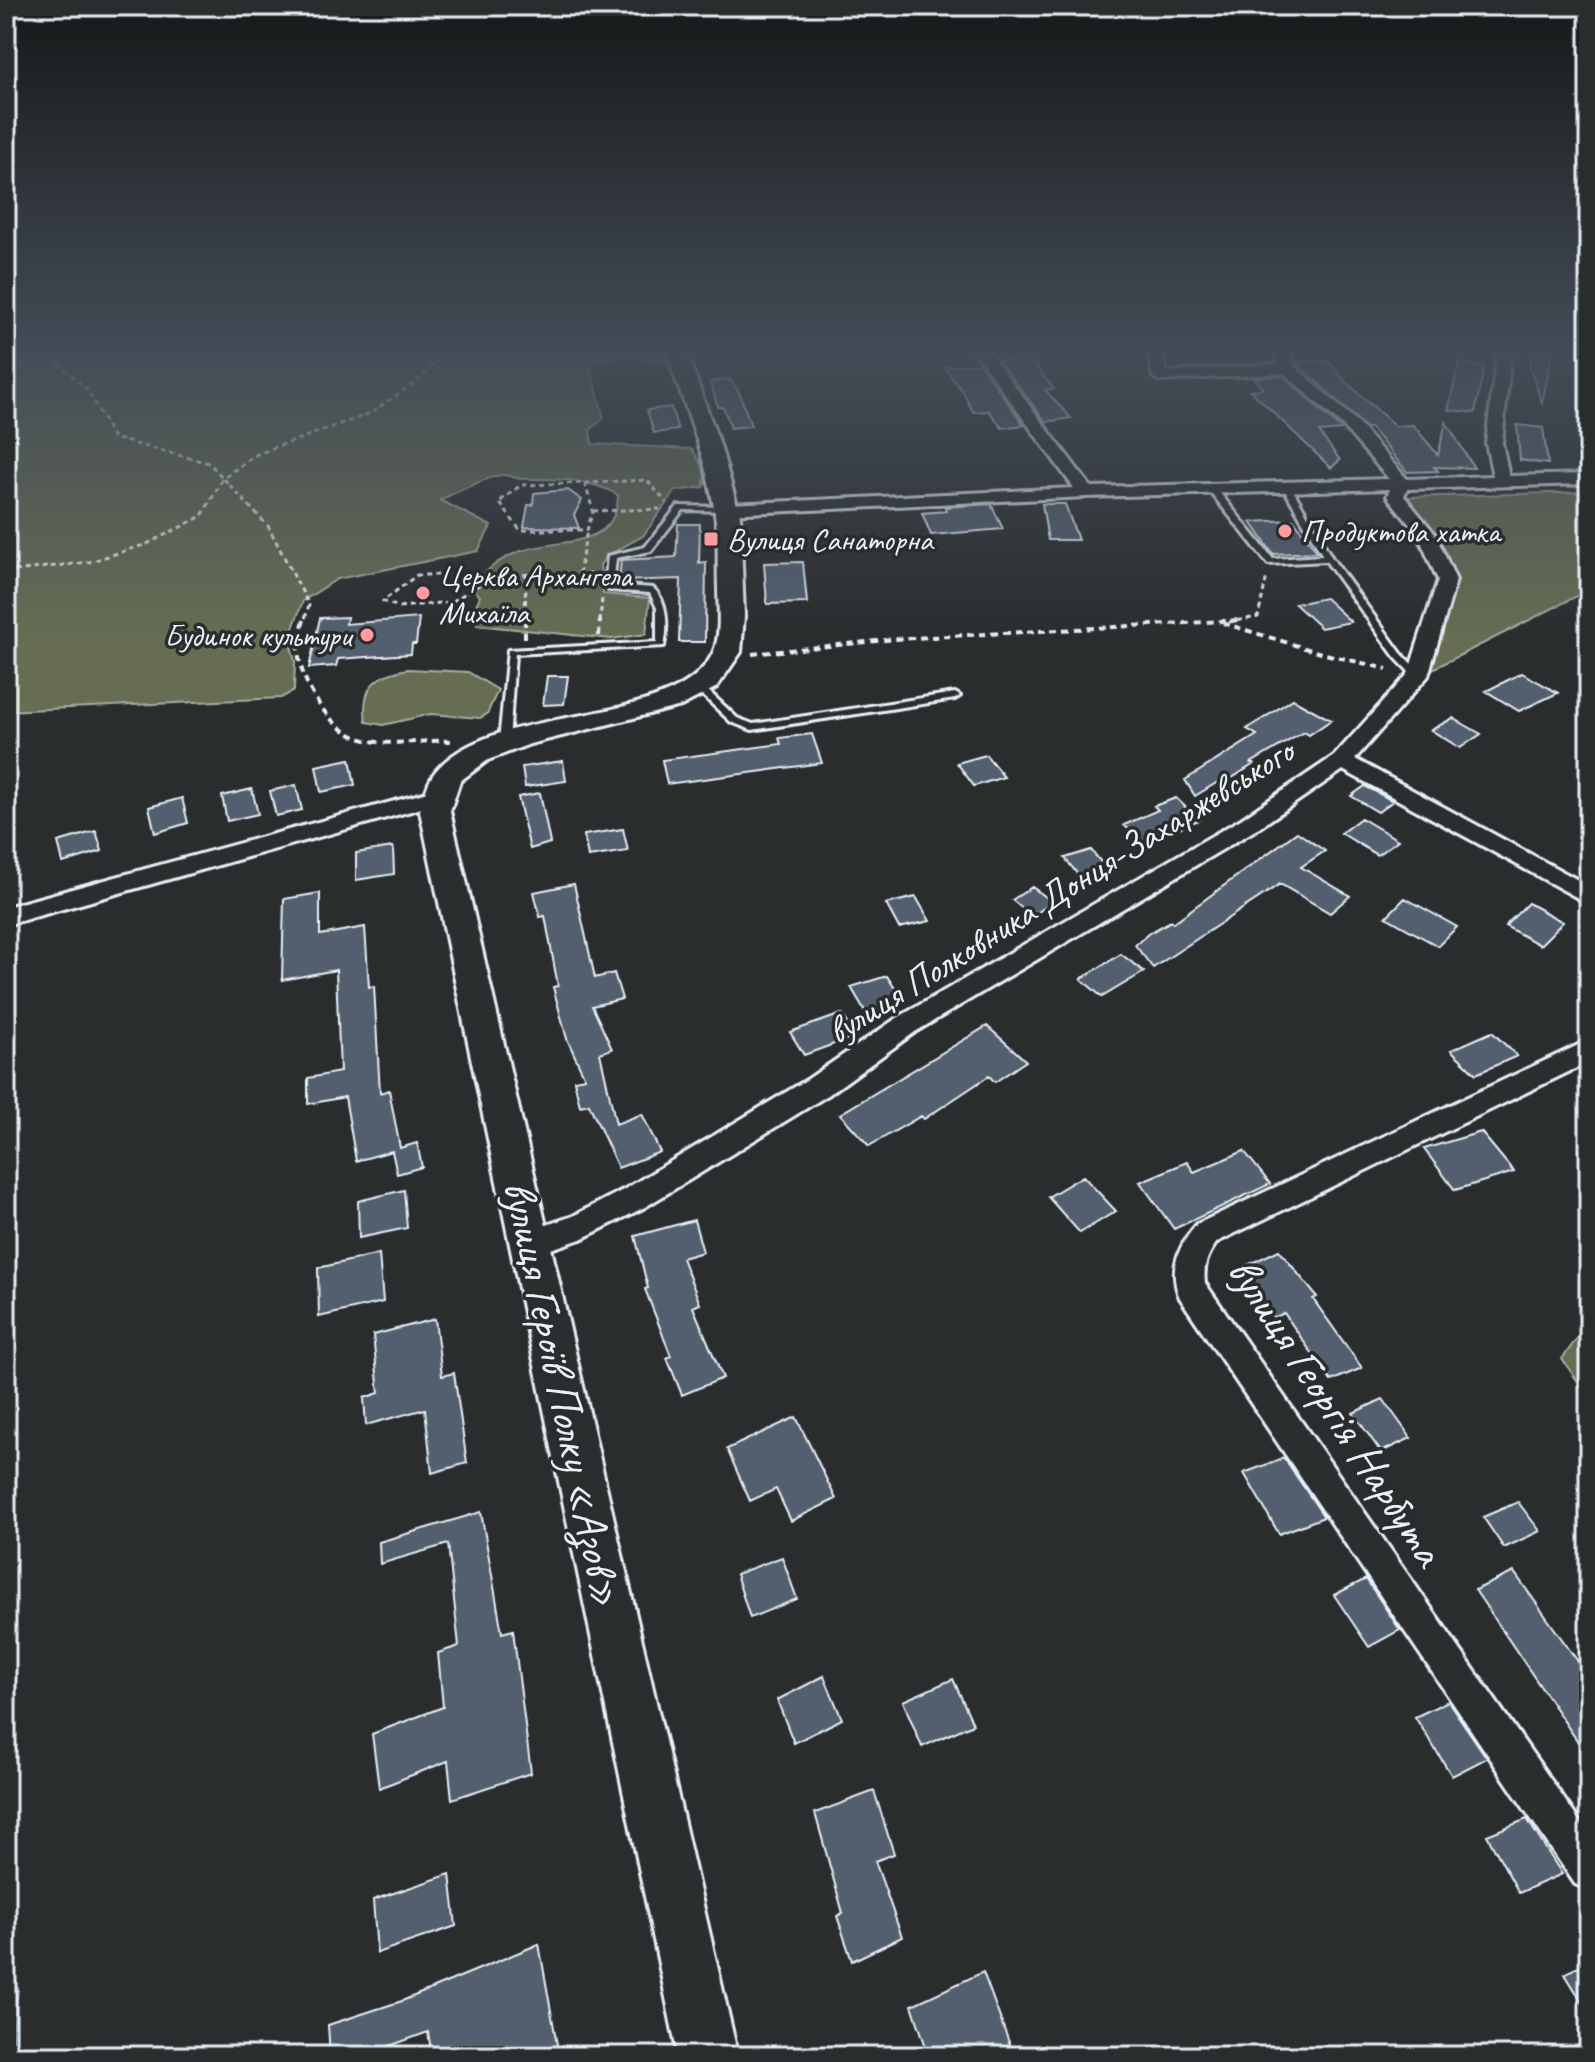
<svg xmlns="http://www.w3.org/2000/svg" width="1595" height="2062" font-family="Caveat,sans-serif">
  <rect width="100%" height="100%" fill="#2a2d2e"/>
  <filter id="ink" filterUnits="userSpaceOnUse"><feTurbulence type="fractalNoise" baseFrequency=".0125" numOctaves="2"/><feDisplacementMap in="SourceGraphic" scale="16" xChannelSelector="R" yChannelSelector="G"/><feConvolveMatrix kernelMatrix="1 2 1 2 8 2 1 2 1" color-interpolation-filters="sRGB"/></filter>
  <g filter="url(#ink)">
    <path fill="#666d52" stroke="#a7afa5" stroke-width="2" d="M6 351H662L666 362 627 357 589 362 604 418 590 430 592 444 692 449 705 471 704 487 675 491 643 536 608 555 600 565 603 594 650 598 646 634 611 639 477 625 472 615 480 596 472 588C484 571 500 558 521 551 559 538 617 550 618 495 590 478 554 479 522 479 515 479 510 475 503 475 490 475 453 494 440 500L491 526 478 551 337 579 303 601 289 639 295 661 294 691 281 698 6 711Z
      M1589 492V590L1425 673 1454 580 1435 535 1408 497Z
      M408 669 468 672 498 690 487 714 480 718 431 714 383 725 366 722C361 687 374 675 408 669Z
      M1589 1322V1397L1562 1359Z"/>
    <path fill="#5e707f" stroke="#95a4af" stroke-width="2" d="M6 1985 18 1988 12 2050 14 2056H6Z"/>
    <path fill="#535e6e" stroke="#e8f1f8" stroke-width="2" d="M1532 351H1553L1542 403 1529 366Z
      M1029 358 1054 389 1045 390 1071 418 1046 422 999 361Z
      M1328 361 1346 382 1395 426 1413 425 1438 455 1446 422 1474 468 1434 467 1438 471 1407 472 1371 428H1366L1296 362Z
      M979 363 1024 425 1002 428 989 411 973 412 963 392 944 367Z
      M1459 363 1484 367 1475 413 1448 410Z
      M1283 376 1342 430 1319 432 1340 460 1331 468 1250 390 1264 389 1254 378Z
      M730 379 740 394 751 426 731 428 723 407H718L710 382Z
      M671 407 678 430 654 433 647 410Z
      M1517 425 1543 428 1548 464 1520 460Z
      M568 490 582 500 574 515 579 528 524 527 528 505H533L534 493Z
      M991 504 1003 529 931 535 922 513 946 511 945 507Z
      M1042 504H1065L1078 540H1048Z
      M1294 520 1317 552 1273 554 1251 522Z
      M678 524H700L699 563 706 562 705 642H679L681 579 619 581 621 560 676 557Z
      M803 562 807 603 767 604 764 563Z
      M1325 598 1351 622 1321 628 1295 604Z
      M347 617 346 624 419 618 416 644H412L411 654 338 659 336 666 309 668 320 618Z
      M1522 673 1558 693 1519 711 1486 691Z
      M547 676H568L564 704 543 705Z
      M1293 699 1331 720 1309 735 1304 732 1251 763 1254 764 1232 778 1228 776 1195 796 1185 780 1257 735 1247 729Z
      M1453 718 1481 734 1460 748 1431 730Z
      M812 734 822 763 667 784 662 760 781 744 779 738Z
      M986 755 1004 777 974 786 957 763Z
      M350 759 355 785 321 792 316 766Z
      M563 761 566 781 525 787 522 767Z
      M296 785 302 810 276 816 270 791Z
      M1365 786 1393 801 1378 812 1351 796Z
      M252 789 258 814 227 821 222 796Z
      M540 793 550 843 530 849 518 797Z
      M182 798 188 823 155 833 149 807Z
      M1176 798 1199 820 1143 842 1124 825 1158 810 1154 806Z
      M1361 818 1398 840 1377 855 1341 833Z
      M623 829 628 851 588 857 584 835Z
      M96 831 102 851 63 863 58 842Z
      M1297 832 1325 851 1301 867 1350 896 1330 913 1280 884 1153 968 1135 945 1149 933 1171 921 1173 923Z
      M393 847 394 874 356 880V853Z
      M1091 850 1106 868 1079 876 1065 858Z
      M574 884 595 978 614 973 622 999 592 1006 612 1049 600 1053 616 1124 642 1114 660 1152 618 1168 589 1104 580 1106 574 1080 585 1078 567 1039 553 987 558 986 545 916 540 917 534 892Z
      M1032 887 1053 902 1032 916 1012 900Z
      M320 893V935L365 927 369 987 374 986 380 1093 389 1090 400 1148 417 1143 422 1167 397 1174 392 1151 356 1161 345 1097 308 1104V1078L340 1072 336 970 282 980 284 899Z
      M916 897 930 921 899 928 886 904Z
      M1405 898 1457 927 1438 946 1386 917Z
      M1528 903 1563 922 1540 945 1505 926Z
      M1121 954 1144 972 1102 997 1081 979Z
      M887 976 903 1001 866 1013 851 987Z
      M842 1014 856 1036 804 1055 790 1032Z
      M987 1026 1026 1061 995 1082 989 1076 924 1119 921 1116 869 1146 840 1114Z
      M1492 1032 1517 1056 1476 1074 1451 1050Z
      M1481 1132 1514 1172 1455 1190 1424 1149Z
      M1244 1151 1270 1184 1174 1229 1140 1182 1187 1162 1194 1172Z
      M1083 1176 1116 1211 1080 1233 1048 1197Z
      M404 1190 407 1228 359 1238 358 1201Z
      M694 1220 703 1252 682 1258 700 1304 693 1307 723 1378 682 1395 667 1358 671 1356 645 1289 648 1288 635 1236Z
      M1279 1250 1317 1297 1313 1299 1362 1368 1331 1381 1284 1313 1274 1318 1237 1270Z
      M379 1254 383 1302 319 1317 318 1268Z
      M435 1319 442 1376 454 1373 467 1463 432 1473 425 1409 366 1425 364 1398 379 1393 373 1335Z
      M1383 1399 1411 1438 1381 1452 1353 1413Z
      M796 1417 836 1499 791 1521 776 1489 750 1501 727 1449Z
      M1284 1458 1324 1517 1279 1534 1244 1473Z
      M1518 1502 1540 1531 1504 1548 1483 1517Z
      M481 1512 502 1633 513 1630 531 1773 452 1799 448 1761 379 1788 372 1734 443 1707 438 1653 459 1646 448 1544 380 1564 379 1542Z
      M782 1557 797 1599 750 1618 736 1574Z
      M1514 1572 1589 1677V1758L1475 1590Z
      M1366 1579 1400 1630 1369 1647 1334 1595Z
      M824 1676 842 1719 794 1743 777 1700Z
      M953 1679 973 1724 922 1747 903 1701Z
      M1448 1701 1487 1758 1452 1776 1415 1717Z
      M874 1791 894 1854 875 1861 902 1937 852 1961 837 1916 843 1913 815 1813Z
      M1527 1819 1562 1874 1519 1893 1487 1835Z
      M450 1874 456 1926 377 1953 373 1900Z
      M539 1944 559 2056H432L428 2032 362 2056H330L328 2025 402 2001Z
      M1589 1960V2013L1565 1974Z
      M983 1972 1014 2056H929L912 2005Z"/>
    <g fill="none" stroke-linecap="round" stroke-linejoin="round">
      <g stroke="#e8f1f8" stroke-width="6">
        <path id="lane" d="M1284 485H1290L1332 558 1401 653 1421 674V678H1415L1395 657 1326 561 1268 564 1208 489 1215 487 1273 559 1323 556 1283 487Z
          M678 506 727 507 731 509 727 511 683 510 651 551 616 558 613 585 653 588C668 601 668 628 664 646L515 654 509 742 504 745 501 744 499 742 508 650 657 642V608L650 593 609 590 605 587 608 556 645 547Z
          M698 683 701 684 737 718 753 724 955 693 960 696 955 699 752 730 731 722 695 688 693 686Z"/>
      </g>
      <g stroke="#e8f1f8" stroke-width="6">
        <path id="street" d="M974 351H988L1091 487 1389 479 1342 425 1284 373 1160 381 1153 377 1148 351H1162L1166 372 1279 364 1275 351H1289L1294 366 1354 419 1407 479 1493 476 1486 443 1497 351H1511L1502 443 1509 476 1589 474V484L1407 489 1404 496 1435 534 1456 580 1428 676 1355 759 1589 886V904L1343 770 1257 829 915 1032 828 1095 645 1207 581 1239 530 1256 520 1252 515 1243 520 1234 573 1216 625 1189 808 1079 897 1018 1241 819 1334 756 1408 674 1438 580 1418 535 1387 496 1390 489 1086 497 727 514 718 509 727 504 1074 488Z
          M435 790 443 792 446 797 443 802 6 925V907Z
          M1589 1040V1062L1217 1242C1207 1256 1203 1266 1205 1283L1589 1835V1890L1575 1884 1180 1298C1168 1270 1178 1246 1197 1224Z"/>
      </g>
      <g stroke="#e8f1f8" stroke-width="6">
        <path id="secondary" d="M666 351H686L721 448 740 516 744 616 741 652 717 687 681 706 530 744 488 760 460 781 450 811 738 2056H678L420 811C424 799 427 782 435 772 493 700 675 732 713 653 722 634 718 607 718 587 717 562 719 538 715 514 707 458 684 404 666 351Z"/>
      </g>
      <path stroke="#e8f1f8" stroke-width="3" stroke-dasharray="5 4" stroke-linecap="butt" d="M44 351 87 389 113 438 209 463 268 526 309 605 304 622
        M251 351H281
        M6 425 12 417 14 369 44 351
        M585 483 647 480 666 502
        M585 483 593 511 587 530H520L499 502 521 485Z
        M593 511 660 509
        M6 572 89 562 147 544 202 516 223 478 257 454 371 413 420 379 447 351
        M579 574 587 530
        M495 575 451 602 399 607 383 601 417 575 597 574
        M525 622 526 574
        M600 622 602 598
        M1229 622 1258 617 1267 576"/>
      <path stroke="#e8f1f8" stroke-width="4" stroke-dasharray="7 5" stroke-linecap="butt" d="M304 620C301 630 298 639 298 650 300 682 328 728 359 738 388 748 422 739 452 741
        M1223 623 1321 653 1387 669
        M599 636 600 620
        M525 638V620
        M752 654 895 639 1241 620"/>
      <use href="#lane" fill="#2a2d2e" fill-rule="evenodd"/>
      <use href="#street" fill="#2a2d2e" fill-rule="evenodd"/>
      <use href="#secondary" fill="#2a2d2e" fill-rule="evenodd"/>
    </g>
  </g>
  <linearGradient id="sky" x2="0" y2="1"><stop stop-color="#171919"/><stop offset="0.55" stop-color="#444c57"/><stop offset="1" stop-color="#444c57" stop-opacity="0"/></linearGradient>
  <rect width="1595" height="639" fill="url(#sky)"/>
  <g fill="#ff9aa2" stroke="#2a2d2e" stroke-width="3">
    <circle cx="1285" cy="531" r="8"/>
    <rect x="703" y="531" width="16" height="16" rx="4"/>
    <circle cx="423" cy="593" r="8"/>
    <circle cx="367" cy="635" r="8"/>
  </g>
  <g text-anchor="middle" dominant-baseline="central" stroke-width="7" stroke-linejoin="round" paint-order="stroke">
    <g font-size="32" fill="#e8f1f8" stroke="#2a2d2e" text-anchor="start">
      <text x="1301" y="531">Продуктова хатка</text>
      <text x="727" y="539">Вулиця Санаторна</text>
      <text x="439" y="575">Церква Архангела<tspan x="439" dy="37">Михаїла</tspan></text>
      <text x="351" y="635" text-anchor="end">Будинок культури</text>
    </g>
    <g font-size="38" fill="#e8f1f8" stroke="#2a2d2e">
      <text transform="translate(1060 891) rotate(-32)">вулиця Полковника Донця-Захаржевського</text>
    </g>
    <g font-size="46" fill="#e8f1f8" stroke="#2a2d2e">
      <text transform="translate(563 1393) rotate(78)">вулиця Героїв Полку «Азов»</text>
      <text transform="translate(1336 1411) rotate(57)">вулиця Георгія Нарбута</text>
    </g>
  </g>
  <rect width="1595" height="2062" fill="none" stroke="#2a2d2e" stroke-width="32"/>
  <rect x="16" y="16" width="1563" height="2030" fill="none" stroke="#e8f1f8" stroke-width="3" filter="url(#ink)"/>
</svg>
